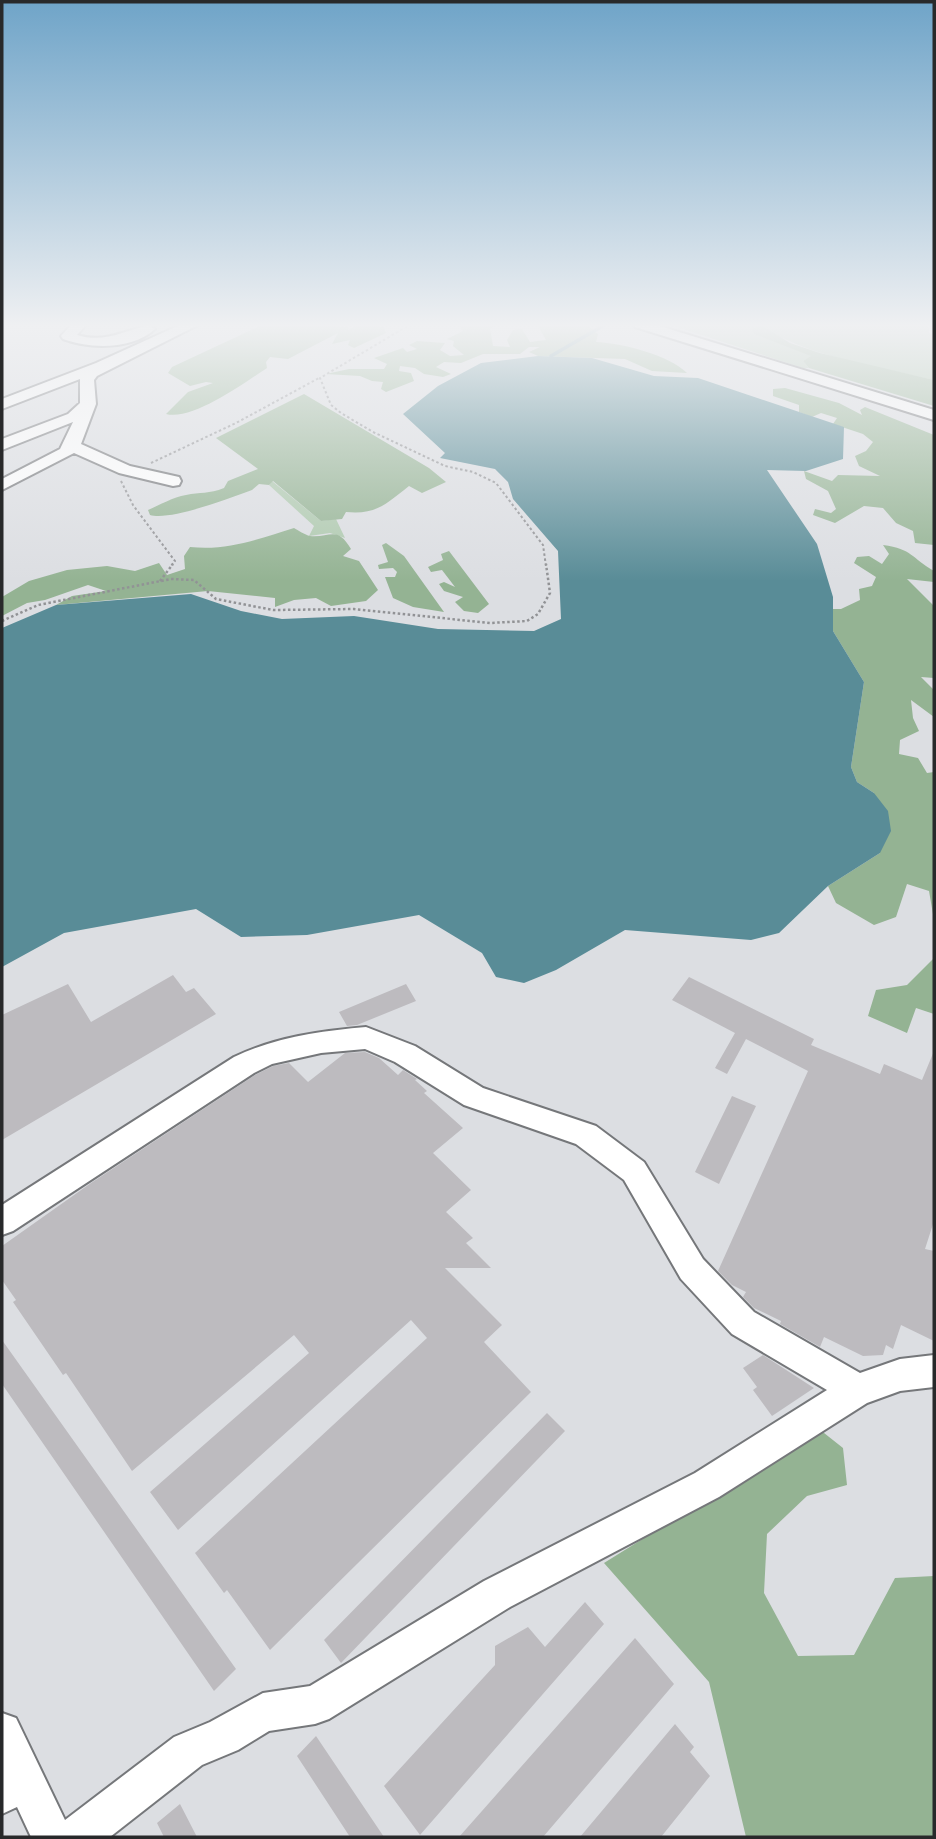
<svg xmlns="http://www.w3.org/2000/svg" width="936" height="1839" font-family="'Nunito Sans',sans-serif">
  <rect width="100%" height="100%" fill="#dcdee2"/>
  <path fill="#aec9ae" d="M668 324H923L929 327V333L934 335V380C895 371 856 364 818 352 794 345 776 332 752 328L812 356 803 361 809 368H803Z
    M272 481 321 521 336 519 345 538 330 533 309 536 314 526 269 485Z"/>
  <path fill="#94b393" d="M264 324H334L337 327H348V330L359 324H380L376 327H384L386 333 354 348 348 345 350 340 332 344 338 333 288 359 270 357 266 362 267 368C244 383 193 421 166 414L188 392 213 383 206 382 190 386 168 373 172 367Z
    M464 324H501L490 328 493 346 510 347 507 340 513 330 522 329 530 342 546 340 537 324H586L598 334 596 342C622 343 669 355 687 373L652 371 625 359 538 356 529 352 540 347H529L520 354H483L461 363 444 362 436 367 451 374 443 377 424 374 415 368 400 366 399 371 411 373 414 381 386 392 381 389 383 382 372 381 360 376 326 374 349 369H384L387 364 374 358 403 348 407 352 417 349 409 345 417 341 445 343 440 350 450 356 464 355 453 346 454 341 447 339 463 331 459 326Z
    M763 326 790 343 820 353 934 380V406L809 368 803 361 811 356 754 334 752 328Z
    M785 388 839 403 862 415 860 410 865 407 934 435V545L915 543 913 531 896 523 883 508 864 506 835 523 813 515 815 509 831 513 836 509 828 491 806 479 804 471 832 481 838 475 880 476 859 466 855 456 866 451 873 442 863 434 833 424 837 418 821 413 812 417 799 412V405L773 396V389Z
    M304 394 429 468 446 482 422 493 409 486C386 504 376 515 346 512L342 519 321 521 273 481 269 485 259 484 252 490C229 498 171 521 150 515L148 510C160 505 173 497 186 495 200 492 209 494 224 488L228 481 258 469 216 438Z
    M294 528C298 530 305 535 310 536 330 538 337 525 351 549L343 556 359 561 378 590 366 601 331 606 316 598 294 600 275 607V598L208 591 56 605 72 596 106 591 88 585 45 600 27 603 2 616V597L29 581 67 570 107 566 135 571 159 563 167 575 185 569 184 556 190 547C228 551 258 539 294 528Z
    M386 543 404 556 444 612 413 607 393 598 385 577H395L397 572 393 568 379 569 378 565 388 562 382 545Z
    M883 545C913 549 911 558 934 571V582L907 579 934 606V678L921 677 934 690V717L911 700 913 718 919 731 900 740 899 754 918 758 927 773 934 772V920L929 891 907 884 896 917 874 925 836 903 828 886 880 853 874 793 857 782 851 767 864 682 833 631V609H841L860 600 859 589 872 586 876 577 854 563 857 557 869 556 882 564 889 554Z
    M449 551 489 604 478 613 464 611 455 602 463 597 444 591 439 584 444 582 455 587 442 570 431 572 428 567 443 560 441 554Z
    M934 958V1014L916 1008 907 1033 868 1016 876 990 907 985Z
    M819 1429 843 1448 847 1485 807 1496 767 1534 764 1593 798 1656 854 1655 895 1578 934 1576V1837H746L709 1682 604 1563Z"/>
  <path fill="#598c97" d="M538 356 592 358 654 376 698 378 844 427 843 459 806 471 767 470 817 544 833 597V631L864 682 851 767 857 782 874 793 888 811 891 831 880 853 828 886 779 933 751 940 625 930 556 970 524 983 496 977 482 953 419 915 307 935 241 937 196 909 64 933 2 967V628L56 605 191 594 241 611 282 619 354 616 438 629 534 631 561 619 558 551 513 499 508 482 495 469 440 458 445 453 403 414 438 386 481 363Z"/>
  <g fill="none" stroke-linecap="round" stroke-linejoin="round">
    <path stroke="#598c97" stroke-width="3.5" d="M551 356 606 324"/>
  </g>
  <path fill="#bdbbbf" d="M173 975 186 992 194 988 216 1014 2 1140V1015L68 984 91 1022Z
    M689 977 814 1039 811 1045 880 1074 884 1064 922 1080 934 1051V1221L925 1249 934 1251V1341L901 1325 893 1349 886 1345 883 1355 863 1356 824 1337 820 1347 780 1324 781 1321 754 1308 743 1297 746 1292 732 1285 718 1271 808 1071 746 1039 727 1074 715 1068 735 1033 672 1000Z
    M406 984 416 1001 357 1025 347 1026 339 1012Z
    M365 1052 379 1058 398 1075 403 1070 417 1079 415 1080 427 1091 424 1093 463 1128 433 1153 471 1190 446 1212 473 1238 466 1243 491 1268H445L502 1325 484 1342 531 1392 270 1650 227 1590 224 1593 195 1553 427 1338 411 1320 178 1530 150 1492 309 1353 294 1335 132 1471 66 1373 63 1375 13 1302 16 1300 2 1280V1246L91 1183 255 1075 273 1066 289 1063 308 1082 345 1053Z
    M732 1096 756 1106 719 1184 695 1172Z
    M2 1340 236 1669 214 1691 2 1384Z
    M763 1355 814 1388 772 1416 753 1390 757 1387 743 1368Z
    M547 1413 565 1431 341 1663 324 1640Z
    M585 1602 604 1624 420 1835 384 1786 495 1665V1646L528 1627 545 1647Z
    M635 1638 674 1684 543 1837H459Z
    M675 1724 694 1747 690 1752 710 1776 661 1837H580Z
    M316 1736 384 1837H350L297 1756Z
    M180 1804 197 1837H164L157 1823Z"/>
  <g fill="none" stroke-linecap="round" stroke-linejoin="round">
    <g stroke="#75777a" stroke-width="4">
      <path id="minor" d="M72 324H87L77 335C103 343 123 332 148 325L155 329C132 350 90 349 63 339L61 336Z
        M182 324H200L97 376 94 380 96 404 81 444 130 466 179 477 181 481 179 485 173 486 119 473 74 453 2 490V479L60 449 73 422 2 450V439L68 414 80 403V379L2 409V399L96 363Z
        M633 324H653L934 410V420L635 327Z
        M366 1027 415 1046 483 1088 596 1126 644 1162 703 1259 754 1312 860 1373 900 1359 934 1355V1387L900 1391 867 1403 719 1497 510 1607 329 1719 315 1724 269 1731 238 1750 202 1765 110 1837H31L17 1807 2 1814V1713L16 1718 65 1820 174 1737 210 1722 263 1693 310 1686 484 1581 695 1473 827 1390 732 1334 681 1279 624 1180 576 1144 464 1105 395 1062 365 1049 321 1053 272 1064 254 1073 13 1231 2 1235V1205L234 1057C276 1037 320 1031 366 1027Z"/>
    </g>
    <path stroke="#919295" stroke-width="2" stroke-dasharray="2.5 2.5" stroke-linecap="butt" d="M411 324 320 378 331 405 341 413 373 432 445 466 473 472 496 483 543 545 546 566
      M615 324 625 327
      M151 463 236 423 319 378
      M121 481 133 505 175 561 171 566"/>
    <path stroke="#919295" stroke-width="2.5" stroke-dasharray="2.5 2.5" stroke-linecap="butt" d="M160 581 173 564
      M2 621 38 605 171 579 194 580 216 599 273 610 354 609 490 623 527 621 538 614 550 593 546 564"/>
    <use href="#minor" fill="#fff" fill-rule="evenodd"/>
  </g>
  <linearGradient id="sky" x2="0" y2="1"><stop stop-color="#6fa4c8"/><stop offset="0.56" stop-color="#eff0f2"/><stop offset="1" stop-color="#eff0f2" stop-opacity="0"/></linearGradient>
  <rect width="936" height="581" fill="url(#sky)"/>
  <rect width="936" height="1839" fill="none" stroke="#28292a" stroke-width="7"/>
</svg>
